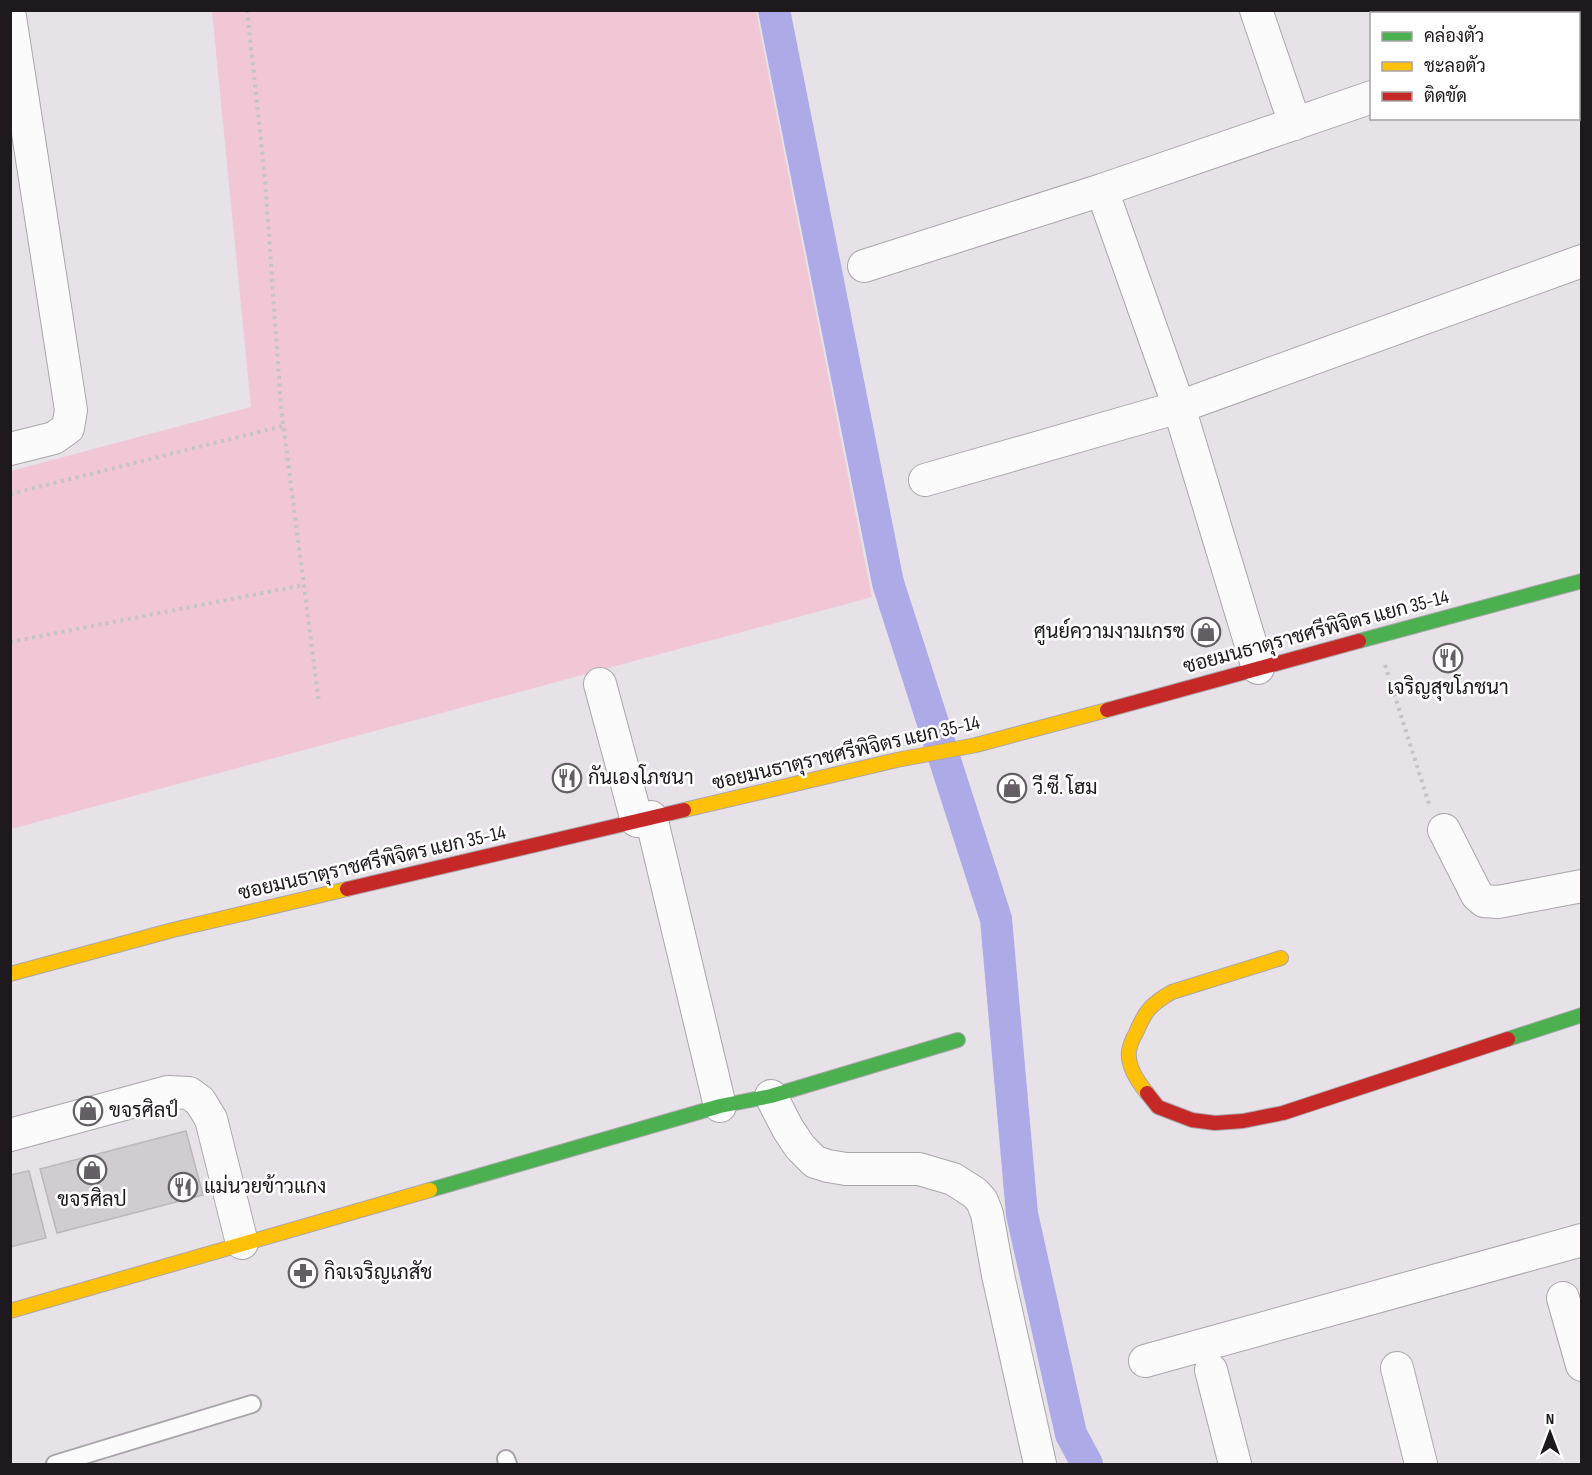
<svg xmlns="http://www.w3.org/2000/svg" width="1592" height="1475" font-family="'Sofia Sans Condensed',Sarabun,sans-serif">
  <rect width="100%" height="100%" fill="#e7e2e8"/>
  <path fill="#f1c6d5" d="M212 11H756L872 597 11 829V471L251 407Z"/>
  <g fill="none" stroke-linecap="round" stroke-linejoin="round">
    <path stroke="#adaae7" stroke-width="32" d="M774 10 888 583 996 919 1022 1214 1071 1434 1087 1464"/>
  </g>
  <path fill="#d0ccd0" stroke="#bcb7bb" stroke-width="1.5" d="M186 1131 203 1195 57 1233 40 1169Z
    M29 1171 46 1238 10 1247V1175Z"/>
  <g fill="none" stroke-linecap="round" stroke-linejoin="round">
    <g stroke="#a9a6aa" stroke-width="20">
      <path id="lane" d="M506 1459 508 1464
        M55 1464 252 1404"/>
    </g>
    <g stroke="#a9a6aa" stroke-width="34">
      <path id="street" d="M1256 10 1295 124
        M10 17 71 410 68 428 54 438 10 449
        M1578 25 1582 24
        M1102 190 1179 407 1258 668
        M864 266 1102 190 1372 97
        M925 480 1179 407 1582 261
        M600 684 637 821
        M651 817 720 1106
        M1444 830 1477 895 1484 901 1498 902 1582 886
        M771 1096 788 1129 800 1147 815 1162 828 1166 846 1169H919L953 1179 975 1193 982 1201 987 1214 998 1275 1040 1464
        M10 1135 168 1092 189 1093 200 1101 211 1119 242 1243
        M1563 1298 1582 1365
        M1145 1361 1582 1240
        M1397 1368 1421 1464
        M1211 1370 1235 1464"/>
    </g>
    <g stroke="#a9a6aa" stroke-width="16">
      <path id="fast" d="M1359 641 1582 581
        M1508 1039 1582 1015
        M430 1190 720 1106 771 1096 958 1040"/>
    </g>
    <g stroke="#a9a6aa" stroke-width="16">
      <path id="slow" d="M684 810 897 760 976 745 1107 710
        M10 974 173 930 347 889
        M1147 1093C1138 1082 1127 1066 1129 1051 1130 1045 1133 1038 1136 1033 1145 1011 1151 1004 1172 992L1281 958
        M10 1311 430 1190"/>
    </g>
    <g stroke="#a9a6aa" stroke-width="16">
      <path id="jam" d="M1107 710 1359 641
        M347 889 684 810
        M1147 1093 1158 1107 1192 1120 1215 1123 1243 1121 1283 1113 1508 1039"/>
    </g>
    <path stroke="#c5c3c6" stroke-width="4" stroke-dasharray="3 4.5" stroke-linecap="butt" d="M247 10 265 179 281 407 319 703
      M10 494 283 426
      M10 642 304 585
      M1385 665 1429 804"/>
    <use href="#lane" stroke="#fbfbfc" stroke-width="16"/>
    <use href="#street" stroke="#fbfbfc" stroke-width="32"/>
    <use href="#fast" stroke="#4caf50" stroke-width="14"/>
    <use href="#slow" stroke="#ffc107" stroke-width="14"/>
    <use href="#jam" stroke="#c62828" stroke-width="14"/>
  </g>
  <defs>
    <g id="shop-ring" transform="scale(1.5)"><circle r="9.5" fill="#fff" stroke="#645f64" stroke-width="1.5"/><path d="M-5-2.5h2.3a2.7 3.5 0 0 1 5.4 0H5L5.5 6h-11ZM-1.5-2.5h3a1.5 2.3 0 0 0-3 0Z" fill="#645f64"/></g>
    <g id="restaurant-ring" transform="scale(1.5)"><circle r="9.5" fill="#fff" stroke="#645f64" stroke-width="1.5"/><path d="M-5-6h1v4h1v-4h1v4h1v-4h1v5L-1.5 .5V6h-2V.5L-5-1ZM5-6V6H3V1.5H1.5Q1.5-4 5-6Z" fill="#645f64"/></g>
    <g id="pharmacy-ring" transform="scale(1.5)"><circle r="9.5" fill="#fff" stroke="#645f64" stroke-width="1.5"/><path d="M-2-6h4v4h4v4h-4v4h-4v-4h-4v-4h4Z" fill="#645f64"/></g>
  </defs>
  <g fill-rule="evenodd">
    <use href="#shop-ring" x="1206" y="632"/>
    <use href="#restaurant-ring" x="1448" y="658"/>
    <use href="#restaurant-ring" x="567" y="778"/>
    <use href="#shop-ring" x="1012" y="788"/>
    <use href="#shop-ring" x="88" y="1111"/>
    <use href="#shop-ring" x="92" y="1170"/>
    <use href="#restaurant-ring" x="183" y="1187"/>
    <use href="#pharmacy-ring" x="303" y="1273"/>
  </g>
  <g text-anchor="middle" dominant-baseline="central" stroke-width="5" stroke-linejoin="round" paint-order="stroke">
    <g font-size="20" fill="#1d191d" stroke="#fff" text-anchor="start">
      <text x="1185" y="632" text-anchor="end">ศูนย์ความงามเกรซ</text>
      <text x="1448" y="688" text-anchor="middle">เจริญสุขโภชนา</text>
      <text x="588" y="778">กันเองโภชนา</text>
      <text x="1033" y="788">วี.ซี. โฮม</text>
      <text x="109" y="1111">ขจรศิลป์</text>
      <text x="204" y="1187">แม่นวยข้าวแกง</text>
      <text x="92" y="1200" text-anchor="middle">ขจรศิลป</text>
      <text x="324" y="1273">กิจเจริญเภสัช</text>
    </g>
    <g font-size="20" fill="#1d191d" stroke="#fff">
      <text transform="translate(1316 632) rotate(-15)">ซอยมนธาตุราชศรีพิจิตร แยก 35-14</text>
      <text transform="translate(846 753) rotate(-13)">ซอยมนธาตุราชศรีพิจิตร แยก 35-14</text>
      <text transform="translate(372 863) rotate(-13)">ซอยมนธาตุราชศรีพิจิตร แยก 35-14</text>
    </g>
  </g>
  <rect width="1592" height="1475" fill="none" stroke="#1d191d" stroke-width="24"/>
  <rect x="1370" y="12" width="210" height="108" fill="#ffffff" stroke="#a5a3a5" stroke-width="1.5"/>
  <rect x="1382" y="32" width="30" height="9" fill="#4caf50" stroke="#a5a3a5" stroke-width="1.5"/>
  <text x="1424" y="42" font-size="18" fill="#1d191d">คล่องตัว</text>
  <rect x="1382" y="62" width="30" height="9" fill="#ffc107" stroke="#a5a3a5" stroke-width="1.5"/>
  <text x="1424" y="72" font-size="18" fill="#1d191d">ชะลอตัว</text>
  <rect x="1382" y="92" width="30" height="9" fill="#c62828" stroke="#a5a3a5" stroke-width="1.5"/>
  <text x="1424" y="102" font-size="18" fill="#1d191d">ติดขัด</text>
  <g transform="translate(1550 1433)" stroke="#ffffff" stroke-width="4.5" paint-order="stroke">
  <path d="M0-4.5L10 22L0 15L-10 22Z" fill="#1d191d"/>
  <text y="-9" font-size="16" font-weight="bold" text-anchor="middle" fill="#1d191d">N</text>
  </g>
</svg>
